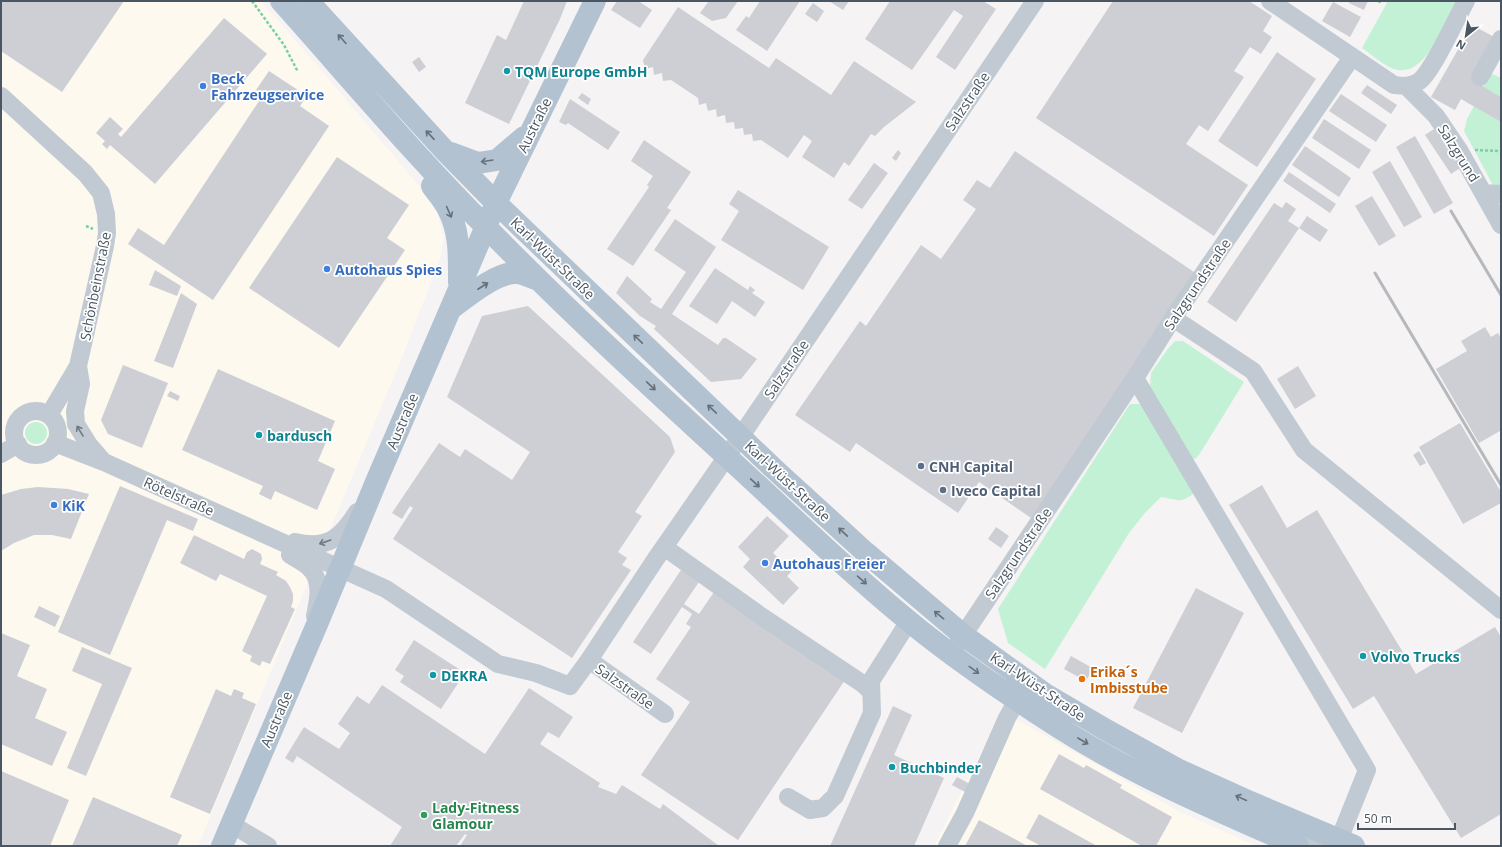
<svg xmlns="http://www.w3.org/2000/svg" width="1502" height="847" font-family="'Open Sans',sans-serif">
  <rect width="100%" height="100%" fill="#f5f3f3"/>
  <path fill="#fdf9ef" d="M1 1H261L315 63 425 193 437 213 444 237 440 259 403 355 198 846H1Z
    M1002 711 1180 812 1257 846H934Z"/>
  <path fill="#c3f1d5" d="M1388 1H1456C1445 22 1425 80 1394 69 1383 65 1372 55 1362 48Z
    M1490 73 1501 78V97L1483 87Z
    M1474 106 1501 122V189H1495L1464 131 1467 119Z
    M1175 341H1183L1244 382 1199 455 1195 459 1188 457 1150 387 1151 373 1167 350Z
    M1130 404H1144L1196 492C1179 504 1181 500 1161 497L1144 514 1129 533 1045 669 1008 643 998 609Z
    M25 433a11 11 0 1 1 22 0a11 11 0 1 1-22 0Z"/>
  <path fill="#cdcfd5" d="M1 1H124L62 92 1 51Z
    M524 1H567L560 19 509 124 465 103 497 35 506 40Z
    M617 1H638L652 10 640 28 611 10Z
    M709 1H738L726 18 712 21 700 13Z
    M760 1H800L767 51 736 30 746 16 749 18Z
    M829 1H849L843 10Z
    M890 1H983L996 9 955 70 936 57 963 16 954 10 912 70 865 39Z
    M1113 1H1249L1272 16 1263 31 1272 37 1261 54 1250 47 1234 71 1244 77 1208 131 1199 125 1186 144 1248 185 1214 236 1036 118Z
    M1349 1H1368L1364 10 1349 3Z
    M1333 2 1361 17 1350 37 1322 21Z
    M813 3 824 11 817 22 805 14Z
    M678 7 769 68 776 58 831 95 854 61 916 102 884 127 875 136 871 134 849 166 844 162 834 178 802 157 812 141 804 135 788 158 761 140 753 141 752 134 744 135 743 128 735 129 734 122 726 123 725 115 717 117 716 109 708 111 706 103 699 105 698 98 671 80 663 81 662 73 654 75 653 67 645 69 643 60Z
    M224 18 267 54 155 184 110 145 107 149 102 144 105 141 96 133 110 117 123 129 118 134 121 137Z
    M1472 25 1496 38 1472 80 1501 97V122L1461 99 1455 110 1431 97Z
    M1277 52 1316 79 1257 167 1218 141Z
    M419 57 426 67 419 72 412 62Z
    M269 71 307 96 300 106 329 126 213 300 128 244 138 228 164 245 263 95 256 90Z
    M1367 85 1397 105 1391 114 1361 93Z
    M582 93 591 99 588 105 578 98Z
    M1341 94 1387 125 1376 142 1329 111Z
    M570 99 620 132 608 150 568 123 566 125 559 122Z
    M1324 119 1371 150 1359 169 1312 138Z
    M1434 129 1460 168 1451 174 1425 135Z
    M1415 136 1453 203 1434 214 1396 147Z
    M644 140 691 172 667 208 671 210 633 266 607 249 649 187 647 185 653 176 631 161Z
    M1305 146 1351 178 1339 197 1292 165Z
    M898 150 901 153 896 161 892 158Z
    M1015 151 1197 274 1031 518 979 482 958 513 856 443 850 452 795 415 860 321 866 326 921 245 941 259 976 209 963 200 977 180 990 188Z
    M337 157 409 205 387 238 405 250 339 348 249 288Z
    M1390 161 1422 217 1404 227 1372 172Z
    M874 163 888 173 862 209 848 200Z
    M1289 172 1336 204 1330 213 1283 181Z
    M738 190 829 247 803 290 721 240 739 211 729 204Z
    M1372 196 1396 236 1379 246 1355 206Z
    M1286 202 1296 209 1288 221 1299 228 1236 322 1207 302 1274 203 1282 208Z
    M1307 216 1328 230 1320 242 1299 228Z
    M675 219 716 247 672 314 718 345 723 338H726L757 359 741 379 711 382 654 329 656 326 640 316 616 293 627 276 652 299 650 302 661 309 686 272 654 250Z
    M715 268 748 290 750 286 755 290 752 293 765 302 755 317 732 301 717 324 689 306Z
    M155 270 181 286 177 296 149 285Z
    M181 293 197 304 173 368 154 361Z
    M528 306 670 437 675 452 635 512 642 516 618 552 627 558 622 565 631 570 572 658 393 539 413 508 410 506 402 519 392 513 439 443 460 457 465 449 512 480 530 452 447 397 482 316Z
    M1485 327 1491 337 1498 333 1501 338V433L1500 431 1479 443 1436 369 1467 351 1461 341Z
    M123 365 168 383 142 448 108 434 101 420Z
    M1298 366 1316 396 1295 409 1277 379Z
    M218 369 335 421 318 461 335 469 317 510 275 491 271 500 259 494 263 486 182 450Z
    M170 391 180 396 178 401 167 396Z
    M1460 423 1501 492V503L1463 524 1419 447Z
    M1419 451 1426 463 1420 466 1413 455Z
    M1262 485 1287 528 1317 510 1416 674 1495 627 1501 637V814L1461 838 1374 696 1353 709 1229 505Z
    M120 486 198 519 193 531 167 520 110 655 58 632Z
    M38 487 68 489 89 494 71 539 52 535H34L14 543 1 551V495L21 489Z
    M767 516 789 536 773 553 792 571 787 576 799 588 783 605 743 567 750 559 738 547Z
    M996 527 1009 536 1001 548 988 539Z
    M194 535 244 559 247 552 252 549 261 554 262 559 260 564 278 572 276 575 286 581 290 587 293 594V601L291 607 295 609 270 664 262 661 260 666 250 661 252 656 242 651 267 596 220 574 216 581 180 563Z
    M683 567 701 579 684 604 699 614 716 589 847 677 738 840 641 775 690 702 656 679 691 627 686 624 692 614 682 607 651 654 633 642Z
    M1196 588 1244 613 1182 733 1133 708Z
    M39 606 60 616 55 627 34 617Z
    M1 633 30 645 17 676 47 689 35 718 67 732 52 766 1 744Z
    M414 640 465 673 441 709 400 682 404 676 395 670Z
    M82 647 132 668 86 776 67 768 102 684 72 671Z
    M1071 656 1096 670 1094 674 1091 672 1086 681 1064 669Z
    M382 685 485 754 529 688 573 717 559 738 548 732 540 744 600 783 598 787 616 794 622 785 660 809 663 804 719 846H460L467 835 465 834 456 846H390L402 827 297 756 293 763 285 758 304 727 339 749 350 733 338 724 357 696 369 704Z
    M216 689 231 696 234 689 244 693 242 698 256 704 210 814 170 797Z
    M893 706 912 715 894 755 944 778 914 846H830Z
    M1059 754 1084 768 1086 765 1122 785 1120 788 1172 817 1156 846H1142L1040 789Z
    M1 771 69 800 50 846H1Z
    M957 777 970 784 965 792 952 785Z
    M93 797 182 835 177 846H72Z
    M1039 814 1097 846H1041L1026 838Z
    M979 820 1022 843 1027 846H965Z"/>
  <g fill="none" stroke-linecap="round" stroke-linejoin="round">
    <path stroke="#7ad0a6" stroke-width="2.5" stroke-dasharray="3 2" stroke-linecap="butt" d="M252 1 284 45 298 72
      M1378 1 1382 3
      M1475 150 1501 151
      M86 226 93 229"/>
    <path stroke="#c1cad2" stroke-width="18" d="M1270 1 1394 85C1403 86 1409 87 1418 82 1431 75 1457 17 1466 1
      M1480 77 1501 39
      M1407 87 1436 116 1459 150 1501 225
      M1 96 85 173 101 193 106 214 107 233 105 246 78 366 49 415
      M1483 193 1501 194
      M1173 318 1253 371 1304 450 1501 610
      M78 366 81 384 75 411 76 424 89 445 102 460
      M1135 378 1367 770 1339 840 1334 846
      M14 433a22 22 0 1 1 44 0a22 22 0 1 1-44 0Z
      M55 443 104 462 386 589 498 664 536 673 570 686 589 660
      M1 454 18 444
      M295 542C327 550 341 538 357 512
      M664 547 761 616 863 684 871 692
      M290 555C297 559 308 564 313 572 322 585 318 601 315 616
      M956 646 1135 378 1173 318 1352 57
      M665 714 589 660 655 560 741 436 1035 1
      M788 797 810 810 823 808 835 796 872 713 871 681 909 621
      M231 824 268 846
      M1281 827 1325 846
      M947 846 965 813 1007 718 1017 700"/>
    <path stroke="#b3c2d1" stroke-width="22" d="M281 1C349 77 416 157 488 229 568 311 652 388 736 465 797 521 856 579 921 631 964 665 1011 697 1058 727 1133 775 1216 810 1298 846
      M308 1 446 152 496 203 772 467 865 552 963 635 1045 694 1108 731 1177 769 1248 801 1354 846
      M451 153 478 163 497 160 524 137
      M432 186C437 193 444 201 448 209 460 232 459 256 459 282
      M452 308C468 296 498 271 518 273 525 274 532 278 539 280
      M222 846 318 622 376 482 496 203 595 1"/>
    <path stroke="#b5b8bd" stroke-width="3" d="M1451 211 1501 295
      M1375 273 1501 485"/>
  </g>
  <defs><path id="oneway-shaft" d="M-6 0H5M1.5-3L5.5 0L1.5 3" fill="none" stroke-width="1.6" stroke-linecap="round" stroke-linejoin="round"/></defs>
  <g stroke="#64717d">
    <use href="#oneway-shaft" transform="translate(342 39) rotate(-132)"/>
    <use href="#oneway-shaft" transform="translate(430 135) rotate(-133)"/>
    <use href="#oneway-shaft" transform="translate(487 161) rotate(171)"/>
    <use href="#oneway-shaft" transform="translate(449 212) rotate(66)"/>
    <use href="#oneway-shaft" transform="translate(483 286) rotate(-33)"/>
    <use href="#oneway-shaft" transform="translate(638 339) rotate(-136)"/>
    <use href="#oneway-shaft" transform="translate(651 386) rotate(43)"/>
    <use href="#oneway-shaft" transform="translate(712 409) rotate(-137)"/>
    <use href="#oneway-shaft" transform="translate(755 483) rotate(43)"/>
    <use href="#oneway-shaft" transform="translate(843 532) rotate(-137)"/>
    <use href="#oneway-shaft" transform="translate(862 580) rotate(41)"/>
    <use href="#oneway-shaft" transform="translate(939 615) rotate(-141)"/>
    <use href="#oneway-shaft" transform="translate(974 670) rotate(36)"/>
    <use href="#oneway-shaft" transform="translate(1083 741) rotate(30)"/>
    <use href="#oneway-shaft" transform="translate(1241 798) rotate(-155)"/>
  </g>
  <g stroke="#6e7983">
    <use href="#oneway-shaft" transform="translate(80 431) rotate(-121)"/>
    <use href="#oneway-shaft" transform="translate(325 542) rotate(161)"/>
  </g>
  <g fill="#0f9aa8" stroke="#fff" stroke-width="1.5">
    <circle cx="507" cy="71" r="4"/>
    <circle cx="259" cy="435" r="4"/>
    <circle cx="1363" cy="656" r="4"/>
    <circle cx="433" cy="675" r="4"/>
    <circle cx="892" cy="767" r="4"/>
  </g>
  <g fill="#3f7fe0" stroke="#fff" stroke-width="1.5">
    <circle cx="203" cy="86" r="4"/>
    <circle cx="327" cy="269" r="4"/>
    <circle cx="54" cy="505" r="4"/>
    <circle cx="765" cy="563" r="4"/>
  </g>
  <g fill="#5c6f8a" stroke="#fff" stroke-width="1.5">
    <circle cx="921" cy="466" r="4"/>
    <circle cx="943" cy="490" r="4"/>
  </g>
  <circle fill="#e8710a" stroke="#fff" stroke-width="1.5" cx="1082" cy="679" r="4"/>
  <circle fill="#2e9e5b" stroke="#fff" stroke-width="1.5" cx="424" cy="815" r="4"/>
  <g text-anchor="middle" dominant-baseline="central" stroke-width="3.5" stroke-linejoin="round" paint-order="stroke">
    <g font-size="14" font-weight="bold" fill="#0d838f" stroke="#fff" text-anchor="start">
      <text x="515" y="71">TQM Europe GmbH</text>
      <text x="267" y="435">bardusch</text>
      <text x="1371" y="656">Volvo Trucks</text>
      <text x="441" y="675">DEKRA</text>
      <text x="900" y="767">Buchbinder</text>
    </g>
    <g font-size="14" font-weight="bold" fill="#366cbe" stroke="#fff" text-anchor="start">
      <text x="211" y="78">Beck<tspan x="211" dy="16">Fahrzeugservice</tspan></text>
      <text x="335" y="269">Autohaus Spies</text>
      <text x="62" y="505">KiK</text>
      <text x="773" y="563">Autohaus Freier</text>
    </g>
    <g font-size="14" fill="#4a5661" stroke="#fff">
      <text transform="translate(967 101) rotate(-56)">Salzstraße</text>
      <text transform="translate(534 125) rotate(-64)">Austraße</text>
      <text transform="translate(1459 153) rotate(58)">Salzgrund</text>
      <text transform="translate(553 258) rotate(44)">Karl-Wüst-Straße</text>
      <text transform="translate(1197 284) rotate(-56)">Salzgrundstraße</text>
      <text transform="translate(95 286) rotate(-79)">Schönbeinstraße</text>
      <text transform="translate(786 369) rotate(-56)">Salzstraße</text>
      <text transform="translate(402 421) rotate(-67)">Austraße</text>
      <text transform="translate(788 481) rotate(43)">Karl-Wüst-Straße</text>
      <text transform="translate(179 496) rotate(24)">Rötelstraße</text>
      <text transform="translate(1018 553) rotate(-56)">Salzgrundstraße</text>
      <text transform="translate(625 686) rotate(35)">Salzstraße</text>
      <text transform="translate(1038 686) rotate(34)">Karl-Wüst-Straße</text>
      <text transform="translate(276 719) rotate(-67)">Austraße</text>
    </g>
    <g font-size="14" font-weight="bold" fill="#4e5e75" stroke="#fff" text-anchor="start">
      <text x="929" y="466">CNH Capital</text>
      <text x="951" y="490">Iveco Capital</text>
    </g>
    <g font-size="14" font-weight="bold" fill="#c56008" stroke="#fff" text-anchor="start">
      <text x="1090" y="671">Erika´s<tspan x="1090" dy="16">Imbisstube</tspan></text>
    </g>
    <g font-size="14" font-weight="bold" fill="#27864d" stroke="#fff" text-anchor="start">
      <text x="432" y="807">Lady-Fitness<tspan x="432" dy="16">Glamour</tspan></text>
    </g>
  </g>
  <rect width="1502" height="847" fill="none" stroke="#4a5661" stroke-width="4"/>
  <g transform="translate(1466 36) rotate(210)" stroke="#ffffff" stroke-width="3" paint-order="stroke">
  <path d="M0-3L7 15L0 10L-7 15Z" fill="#4a5661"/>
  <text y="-6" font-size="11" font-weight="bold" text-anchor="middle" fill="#4a5661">N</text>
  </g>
  <path d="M1358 823v6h97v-6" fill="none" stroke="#4a5661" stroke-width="2"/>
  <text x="1364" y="823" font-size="12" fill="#4a5661" stroke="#ffffff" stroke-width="3" paint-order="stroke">50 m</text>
</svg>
